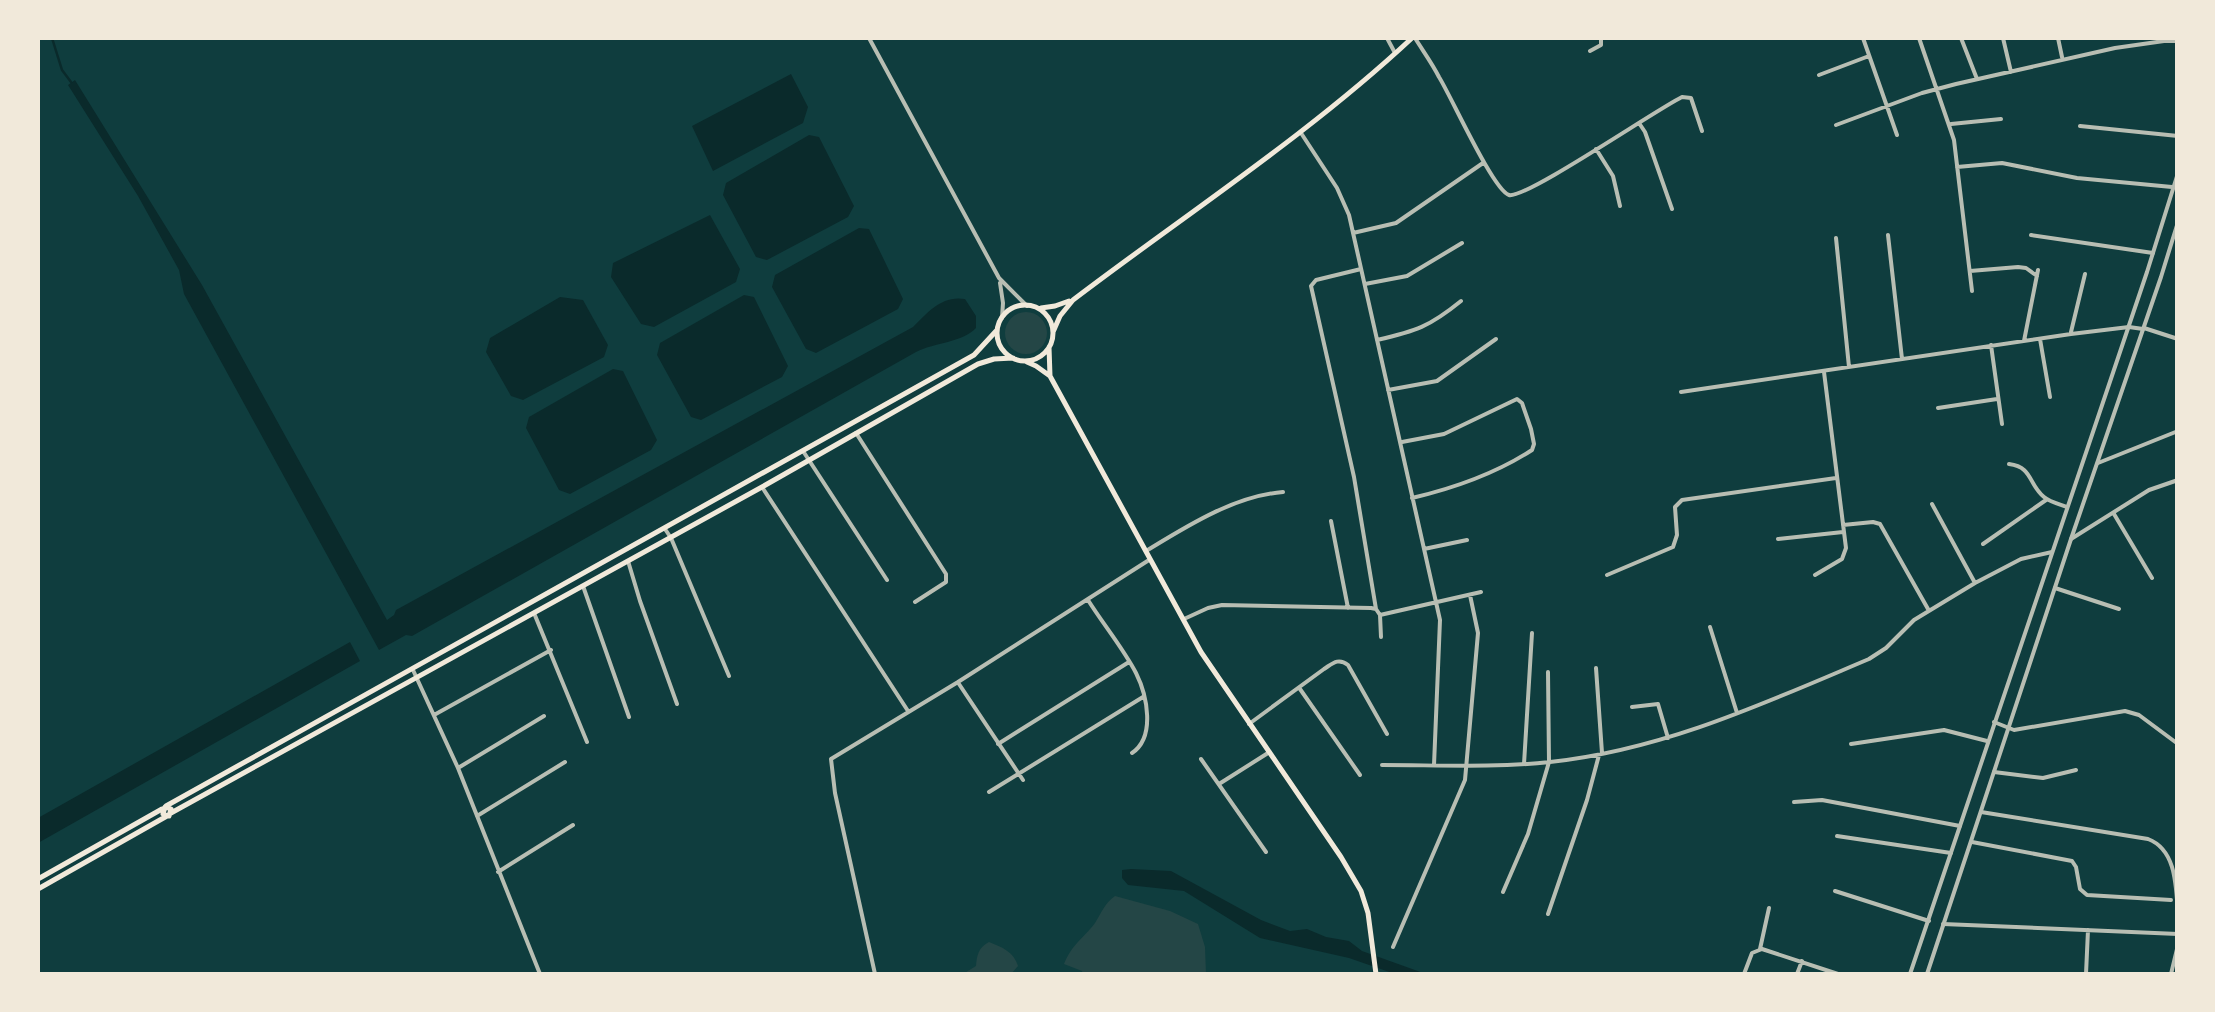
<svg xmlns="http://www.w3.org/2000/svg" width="2215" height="1012" font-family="Cabin,sans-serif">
  <rect width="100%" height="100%" fill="#0f3d3e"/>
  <path fill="#244646" d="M1005 333a21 21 0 1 1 42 0a21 21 0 1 1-42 0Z
    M1115 896 1170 911 1198 924 1205 947 1206 974H1083L1082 971 1064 964C1072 944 1083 939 1095 923 1102 912 1104 904 1115 896Z
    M989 942C1002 947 1014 952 1018 966L1011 974H963L976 966C977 955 978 948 989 942Z"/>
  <path fill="#0a2a2b" d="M791 74 808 107 803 123 713 171 692 126Z
    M75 80 202 285 387 620 394 615 396 610 913 327C928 312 942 295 965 299L976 316V328C961 343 936 342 916 352L412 636 406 635 379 650 184 294 179 270 138 196 68 85Z
    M809 135 819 137 854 206 848 217 767 260 756 257 723 195 726 183Z
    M710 215 740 269 736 282 654 327 641 324 611 277 613 263Z
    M859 228 869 229 903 299 898 309 816 353 806 349 772 287 775 275Z
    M744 295 754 297 788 366 782 377 701 420 691 417 657 355 660 343Z
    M560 297 583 300 608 345 604 357 523 400 511 396 486 352 490 338Z
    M613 369 623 371 657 440 651 450 570 494 559 490 526 428 529 417Z
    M350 642 360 661 38 843V818Z
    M1131 869 1171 871 1261 920 1290 931 1307 929 1326 937 1349 941 1362 951 1426 974H1395L1349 958 1260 938 1184 891 1128 885 1122 878V870Z"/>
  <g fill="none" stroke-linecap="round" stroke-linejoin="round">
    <path stroke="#0a2a2b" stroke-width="2.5" d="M52 38 62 70 71 82"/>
    <path stroke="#b8beb3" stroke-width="4" d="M1387 38 1395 53
      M1415 38C1423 51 1432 63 1439 77 1451 96 1493 190 1509 195 1524 200 1657 109 1682 97L1691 98 1702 131
      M1863 38 1897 135
      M1919 38 1954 140 1972 291
      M1961 38 1977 79
      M2003 38 2011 72
      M2058 38 2062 57
      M1590 51 1601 45V38
      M1819 75 1869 56
      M1639 123 1645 132 1672 209
      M1951 124 2001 119
      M1836 125 1922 93 1956 84 2115 48 2164 41H2178
      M2080 126 2178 136
      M1301 133 1337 188 1349 215 1440 620 1434 765
      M1596 149 1613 176 1620 206
      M1957 167 2002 163 2077 178 2172 187
      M1353 233 1396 223 1483 163
      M1888 235 1902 359
      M2031 235 2153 253
      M1836 238 1849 367
      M1361 269 1316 280 1311 286 1354 477 1376 609
      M1970 271 2018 267 2026 268 2037 276
      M1365 284 1407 276 1462 243
      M2144 328 2178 339
      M2071 332 2085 274
      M2040 339 2050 397
      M1377 340C1416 331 1429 327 1461 301
      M2024 341 2038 270
      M1991 345 2002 424
      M1388 390 1437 381 1496 339
      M1681 392 2071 334 2129 327 2143 329
      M1938 408 1997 399
      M856 433 946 574V582L915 602
      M1402 442 1444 434 1517 399 1522 403 1531 429 1534 444 1532 450C1495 474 1455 488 1412 498
      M803 451 887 580
      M2098 463 2178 431
      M2009 464C2033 467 2028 484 2044 497 2050 502 2059 504 2067 507
      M762 487 908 711
      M1932 504 1975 583
      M2114 514 2152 578
      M1331 521 1348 608
      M1843 525 1873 522 1880 524 1928 609
      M665 529 671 538 729 676
      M1778 539 1843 532
      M2071 539 2149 490 2178 480
      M1983 544 2046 500
      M1424 549 1467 540
      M1146 551C1187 526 1234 496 1283 492
      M628 561 640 601 677 704
      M1607 575 1673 547 1677 535 1675 507 1682 500 1836 478
      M1815 575 1842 559 1846 548 1824 372
      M583 586 629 717
      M2055 588 2119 609
      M1088 600C1103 624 1123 648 1136 673 1147 695 1156 737 1132 753
      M534 613 587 742
      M1380 615 1481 592
      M1184 619 1208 608 1222 605 1371 608 1376 609 1380 615 1381 637
      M1710 627 1737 713
      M1596 668 1602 753
      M413 670 458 768 540 974
      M959 684 1023 780
      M1300 689 1360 775
      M1632 707 1658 704 1668 738
      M434 715 551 650
      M1994 722 2014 730 2125 711 2139 715 2178 744
      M1249 724 1324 669C1332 664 1338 657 1348 665L1387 734
      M998 744 1129 662
      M1851 744 1944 730 1987 741
      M1201 759 1266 852
      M1524 764 1532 633
      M1382 765C1438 765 1494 768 1550 762 1663 750 1765 703 1869 659L1886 648 1914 620 1975 583 2021 559 2052 552
      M458 768 544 716
      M1994 772 2043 778 2076 770
      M1219 784 1268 753
      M989 792 1143 697
      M1794 802 1822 800 1960 826
      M1981 812 2148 839C2177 850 2176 888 2178 915
      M477 816 565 762
      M1837 836 1951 853
      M1972 842 2072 861 2076 867 2080 889 2087 895 2171 900
      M498 872 573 825
      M1835 891 1929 921
      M1503 892 1528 834 1549 762 1548 672
      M1548 914 1587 800 1599 755
      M1943 924 2178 934
      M1393 947 1465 780 1478 633 1470 595
      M1760 949 1769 908
      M875 974 835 793 831 759 958 682 1149 560
      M1744 974 1752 953 1762 949 1838 974
      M1797 974 1802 961
      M2086 974 2088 930
      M2171 974 2178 945"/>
    <path stroke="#b8beb3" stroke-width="4" d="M869 38 999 278 1027 306
      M1000 283 1003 303 1002 318
      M1910 974 2147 272 2178 173
      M1927 974 2071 539 2161 277 2178 222"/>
    <path stroke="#f1e9da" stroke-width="5" d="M997 333a28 28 0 1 1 56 0a28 28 0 1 1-56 0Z
      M1041 308 1055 306 1069 301
      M1053 332 1060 316 1073 300C1186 214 1308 135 1412 38
      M1049 347 1050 376 1201 652 1341 857 1361 891 1368 913 1376 974
      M1027 362 1036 366 1050 376
      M166 806 974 355 997 330
      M165 807 171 809 169 816 163 814Z
      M171 813 762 487 978 364 994 359 1013 358
      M38 879 162 809
      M38 889 167 816"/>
  </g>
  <rect width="2215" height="1012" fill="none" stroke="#f1e9da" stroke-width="80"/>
</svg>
